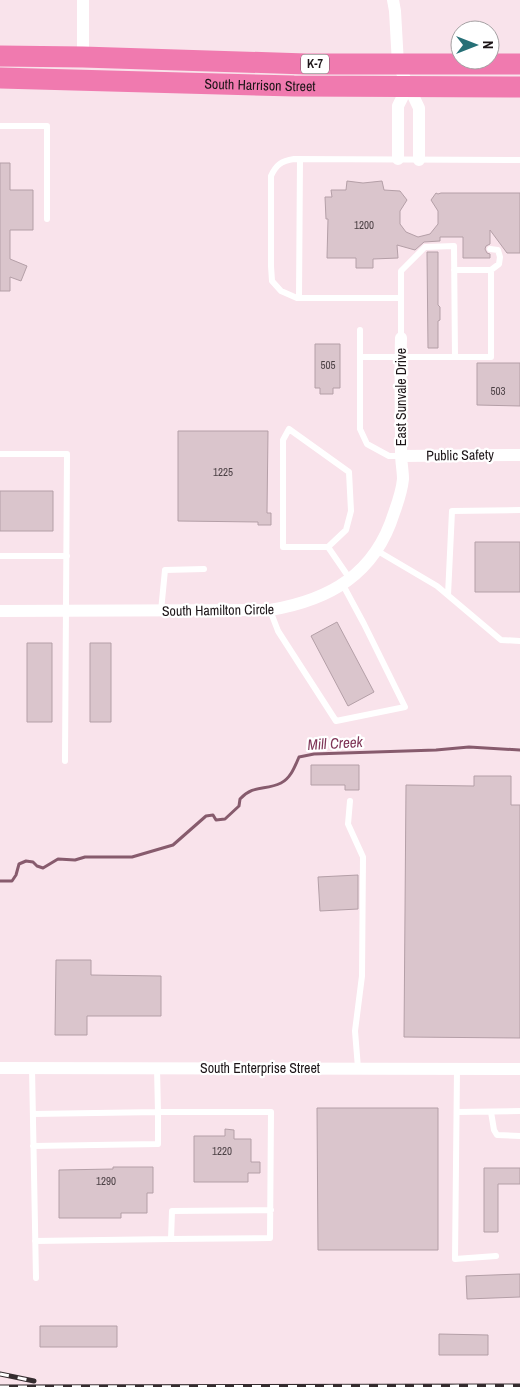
<svg xmlns="http://www.w3.org/2000/svg" width="520" height="1387" font-family="'Archivo Narrow',sans-serif">
  <rect width="100%" height="100%" fill="#f9e3eb"/>
  <g fill="none" stroke-linecap="round" stroke-linejoin="round">
    <path stroke="#875b6d" stroke-width="3" d="M0 881H12L16 875 19 864 26 861 33 862 37 866 43 868 58 859 75 860 85 857H132L173 845 206 816 213 815 216 820 225 819 239 806 240 799C254 784 265 791 281 783 291 778 295 766 299 757L314 754 436 750 469 747 520 750"/>
  </g>
  <path fill="#dac5cc" stroke="#b49fa7" d="M0 163H10V190H33V230H10V259L27 266 21 281 10 277V291H0Z
    M347 181 363 183 382 181 384 190 400 191 407 200 400 211V224L406 232 418 237 430 234 438 224V211L431 200 436 193 438 194 441 193H520V253H507L490 230V244L486 246 485 249 487 253 490 254V258H463V237H440V241L424 242 415 250 397 245 398 258 373 259V268H356V258H327L328 219H326L325 197H332L331 190H346Z
    M427 252H438V305L440 307V320L438 321V348H428Z
    M315 344H340V388H333V394H320V388H315Z
    M477 363H520V406L477 405Z
    M178 431H268L267 513H271V525H258V522L178 521Z
    M0 491H53V531H0Z
    M475 542H520V592H475Z
    M337 622 374 692 348 706 311 636Z
    M27 643H52V722H27Z
    M90 643H111V722H90Z
    M311 765H359V790H345V785H311Z
    M474 776H511V805H520V1038L404 1037 406 785 474 786Z
    M358 875V909L320 911 318 877Z
    M56 960H91V975L161 976V1016H87V1035H55Z
    M317 1108H438V1250H318Z
    M225 1129 234 1130V1139H251V1162H260V1173H248V1182H194V1136H225Z
    M113 1167H153V1193H147V1213H121V1218H59V1170L113 1169Z
    M484 1168H520V1184H498V1232H484Z
    M520 1274V1297L467 1299 466 1276Z
    M40 1326H117V1347H40Z
    M439 1334 488 1335V1355H439Z"/>
  <g fill="none" stroke-linecap="round" stroke-linejoin="round">
    <path stroke="#fff" stroke-width="6" d="M0 126H47V219
      M454 270H491
      M299 298 300 159
      M400 298H297L281 291 272 281 271 266V176C276 165 281 161 294 159L520 160
      M360 330V429L367 444 389 456H401
      M401 338V271L425 247 454 246 455 357
      M360 357H491V270L499 264 500 257 498 250 490 249
      M0 454H67L65 761
      M328 547H283V440L289 429 349 472 351 511 346 530 328 547 350 579
      M376 550 437 586 501 640 520 641
      M0 556H67
      M448 595 452 511 520 510
      M270 610 278 631 336 721 405 707 364 624 343 585
      M161 611 165 570 204 569
      M350 801 348 824 363 857 362 976 355 1031 358 1068
      M32 1068 36 1278
      M457 1069 455 1259 496 1256
      M457 1112 520 1111
      M491 1112 494 1130 497 1135 520 1136
      M33 1114 158 1112 157 1068
      M33 1146 158 1144V1112H271L270 1238 171 1239 172 1211 271 1210
      M35 1241 171 1239"/>
    <path stroke="#fff" stroke-width="12" d="M83 0V57
      M393 0 395 11 398 64 419 108V160
      M398 159V106L408 86
      M401 456 520 455
      M0 611 270 610C330 600 375 574 394 513 398 502 402 490 403 479 403 471 401 462 401 453 401 415 400 376 401 338
      M0 1068 520 1069"/>
    <g stroke="#f07aaf" stroke-width="21">
      <path d="M0 56 83 57 306 64H520"/>
      <path id="s1" d="M0 78 294 86 520 87"/>
    </g>
    <g stroke="#352c2f" stroke-width="5">
      <path id="rail" d="M0 1374 34 1381
        M0 1387 520 1386"/>
    </g>
    <use href="#rail" stroke="#fff" stroke-width="3" stroke-dasharray="9" stroke-linecap="butt"/>
  </g>
  <g text-anchor="middle" dominant-baseline="central" stroke-width="4.5" stroke-linejoin="round" paint-order="stroke">
    <g font-size="11" fill="#4c4145">
      <text x="364" y="225">1200</text>
      <text x="328" y="365">505</text>
      <text x="498" y="391">503</text>
      <text x="223" y="472">1225</text>
      <text x="222" y="1151">1220</text>
      <text x="106" y="1181">1290</text>
    </g>
    <rect fill="#fff" stroke="#615b5d" stroke-width="1" x="301" y="54.5" width="28" height="19" rx="4"/>
    <g font-size="12" font-weight="bold" fill="#1d1518">
      <text x="315" y="64">K-7</text>
    </g>
    <g font-size="14" fill="#1d1518" stroke="#fff">
      <text stroke="none"><textPath href="#s1" startOffset="260">South Harrison Street</textPath></text>
      <text transform="translate(401 397) rotate(-90)">East Sunvale Drive</text>
      <text transform="translate(460 455) rotate(-1)">Public Safety</text>
      <text transform="translate(218 610) rotate(-1)">South Hamilton Circle</text>
      <text x="260" y="1068">South Enterprise Street</text>
    </g>
    <g font-size="15" font-style="italic" fill="#7f3557" stroke="#fff">
      <text transform="translate(335 743) rotate(-3)">Mill Creek</text>
    </g>
  </g>
  <g transform="translate(475 45) rotate(90)"><circle r="24" fill="#ffffff" stroke="#a5a1a3"/>
  <path d="M0-4L9 19L0 12L-9 19Z" fill="#267077"/>
  <text y="-8" font-size="14" font-weight="bold" text-anchor="middle" fill="#1d1518">N</text>
  </g>
</svg>
